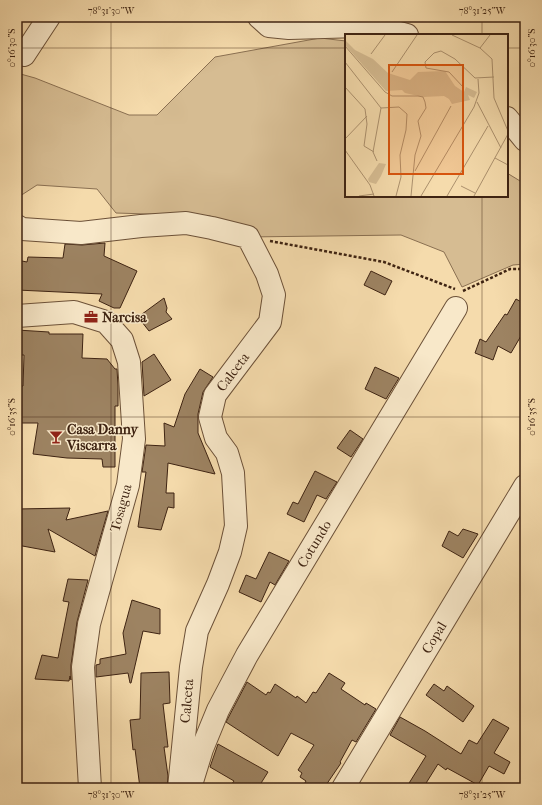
<svg xmlns="http://www.w3.org/2000/svg" width="542" height="805" font-family="'IM FELL French Canon',serif">
  <rect width="100%" height="100%" fill="#f5dbac"/>
  <filter id="stains"><feTurbulence type="fractalNoise" baseFrequency=".005" numOctaves="4"/><feColorMatrix values="0 0 0 0 .2 0 0 0 0 .09 0 0 0 0 .02 0 0 0 .5 -.17"/></filter>
  <radialGradient id="worn" r=".72"><stop offset=".6" stop-color="#630" stop-opacity="0"/><stop offset="1" stop-color="#630" stop-opacity=".3"/></radialGradient>
  <path fill="#d6bc92" stroke="#8a7052" d="M320 38 346 41V196H507V173L525 184V264L513 265 462 287 444 252 401 235 248 237 210 216 116 213 97 189 37 185 17 198V73L35 78 129 115H157L215 57Z"/>
  <path fill="#9d8362" stroke="#3e2312" d="M105 243 104 256 137 271 120 308H114L99 301 102 294 17 290V260L27 262 28 257 63 258 65 244 82 245Z
    M371 271 392 281 385 295 364 285Z
    M164 298 167 308 166 312 172 319 149 331 138 317Z
    M516 299 525 304V329L511 353 498 346 493 360 475 353 480 339 486 342 505 314 507 315Z
    M17 330 49 332V334H83L82 358 107 359 115 369H117L118 386V406H115V467H103L102 459 67 458 33 454 38 423H17V386H23L24 355H17Z
    M154 354 171 380 144 396 142 362Z
    M375 367 399 378 386 399 365 389Z
    M200 369 213 377 203 392 198 414V433L215 474 168 463 166 493H174V508L168 507 161 530 138 527 146 472H142L146 445 165 446 164 423 174 427 185 394Z
    M350 430 363 439 351 457 337 448Z
    M315 471 337 482 326 499 317 495 304 522 287 514 293 502 298 504Z
    M70 508 66 520 108 511 95 556 48 529 55 552 17 545V509Z
    M463 529 478 534 463 558 442 546 449 531 458 536Z
    M269 552 289 561 275 585 270 582 261 602 239 592 246 575 256 579Z
    M68 579 88 580 77 622 71 665V680L70 676 69 681 35 679 42 655 58 658 69 602 63 601Z
    M132 600 160 609V634L143 631 131 683H130L128 673 96 677V665L100 664V659L126 654 123 633Z
    M169 672 170 703 163 704 168 747H164L168 776 167 788H140L135 749 133 750 130 720 140 719 141 673Z
    M329 673 345 683 341 689 365 705 366 703 376 709 356 742 352 740 340 762 341 763 324 788H302L306 781 300 777 302 773 298 770 314 745 291 733 278 756 226 722 247 682 266 695 268 692 270 693 275 684 296 698 297 696 306 703 313 692 316 693Z
    M434 684 444 691 447 686 474 706 463 722 426 695Z
    M400 717 425 731 461 754 469 740 477 744 493 719 509 728 494 753 510 762 504 774 489 766 478 785 447 768 446 770 438 764 423 788H406L426 756 390 735Z
    M218 744 268 772 258 788H229L234 781 210 767Z"/>
  <g fill="none" stroke-linecap="round" stroke-linejoin="round">
    <g stroke="#6c5138" stroke-width="24">
      <g id="minor">
        <path d="M259 17 269 26 289 28 360 26 389 30 407 35"/>
        <path d="M24 55 49 17"/>
        <path d="M507 118 525 140"/>
        <path d="M17 226 22 229 81 233 141 226 186 223 212 228 248 237 267 274 274 295 270 322 215 395 210 417 216 438 227 453 233 473 236 526 230 552 218 584 197 631 191 667 179 788"/>
        <path d="M17 316 74 312 106 322 122 340 129 362 134 439 128 485 89 624 83 667 90 788"/>
        <path id="s1" d="M190 788 202 749 218 710 247 655 456 308"/>
        <path id="s2" d="M343 788 525 486"/>
      </g>
    </g>
    <path stroke="#3e2312" stroke-width="2.5" stroke-dasharray="3 2" stroke-linecap="butt" d="M270 241 384 262 455 289
      M463 291 510 269H525"/>
    <use href="#minor" stroke="#f8e8c9" stroke-width="22"/>
  </g>
  <path fill="none" stroke="#3e2312" stroke-width="1" stroke-opacity="0.45" d="M111 17V788M482 17V35M17 48H346M507 48H525M482 196V788M17 417H525M17 786H525"/>
  <defs>
    <g id="office-bare" transform="scale(1.08)"><path d="M-6-3h4V-5.5h4V-3h4V5H-6ZM-1-4.5V-3h2v-1.5ZM-6 0V1H6V0Z" fill="#8f2418" stroke="#f8e8c9" stroke-width="2.5" paint-order="stroke"/></g>
    <g id="bar-bare" transform="scale(1.08)"><path d="M-6-5H6L.8 .8V4.5H3.5V6h-7V4.5H-.8V.8Z" fill="#8f2418" stroke="#f8e8c9" stroke-width="2.5" paint-order="stroke"/></g>
  </defs>
  <g fill-rule="evenodd">
    <use href="#office-bare" x="91" y="317"/>
    <use href="#bar-bare" x="56" y="437"/>
  </g>
  <g text-anchor="middle" dominant-baseline="central" stroke-width="3" stroke-linejoin="round" paint-order="stroke">
    <g font-size="14" font-weight="bold" fill="#3e2312" stroke="#f8e8c9" text-anchor="start">
      <text x="102" y="317">Narcisa</text>
      <text x="67" y="429">Casa Danny<tspan x="67" dy="16">Viscarra</tspan></text>
    </g>
    <g font-size="14" fill="#3e2312" stroke="#f8e8c9">
      <text transform="translate(233 372) rotate(-53)">Calceta</text>
      <text transform="translate(121 508) rotate(-75)">Tosagua</text>
      <text stroke="none"><textPath href="#s1" startOffset="275">Cotundo</textPath></text>
      <text stroke="none"><textPath href="#s2" startOffset="176">Copal</textPath></text>
      <text transform="translate(187 701) rotate(-85)">Calceta</text>
    </g>
  </g>
  <g transform="translate(345 34)">
    <rect width="163" height="163" fill="#f5dbac"/>
    <path d="M0 6 10 16 28 25 43 39 65 46 73 38 100 37 110 52 119 58 121 53 132 58 129 64 123 61 125 66 107 70 104 65 99 62 78 63 60 59 57 56 41 57 0 11ZM34 129 41 130 36 142 31 150 24 148 23 145Z" fill="#d6bc92"/>
    <path fill="none" stroke="#ac916e" stroke-width="1" d="M107 1 135 14 147 25 149 64 163 97M0 12 40 58 47 62H73L78 63 80 68 81 74 73 87 76 102 70 121 66 162M135 14 145 1M26 20 40 1M0 28 36 74 28 118 32 127M47 38 72 1M0 53 20 75 22 90 19 112 29 118M119 54 104 38 81 34 80 28 89 19 96 17 110 25 130 44 149 43M132 68 156 114M36 74 54 73 62 80 61 96 55 121 56 143 51 162M0 105 22 82M0 116 25 151 29 162M150 124 163 131M70 137 106 72M116 152 130 159M14 162 29 160M76 162 129 73 134 59 133 45M102 162 143 92M129 162 163 100"/>
    <path fill="#d7540d" fill-opacity="0.15" stroke="#d7540d" stroke-width="2" d="M44 31H118V140H44Z"/>
    <rect width="163" height="163" fill="none" stroke="#3e2312" stroke-width="2"/>
  </g>
  <rect width="542" height="805" fill="none" stroke="#f5dbac" stroke-width="44"/>
  <rect x="22" y="22" width="498" height="761" fill="none" stroke="#3e2312" stroke-width="1.5"/>
  <g font-size="10" text-anchor="middle" fill="#3e2312">
    <text x="111" y="14">78°31'30"W</text>
    <text x="482" y="14">78°31'25"W</text>
    <text transform="translate(11 48) rotate(-90)" y="4">0°16'30"S</text>
    <text transform="translate(531 48) rotate(-90)" y="4">0°16'30"S</text>
    <text transform="translate(11 417) rotate(-90)" y="4">0°16'35"S</text>
    <text transform="translate(531 417) rotate(-90)" y="4">0°16'35"S</text>
    <text x="111" y="798">78°31'30"W</text>
    <text x="482" y="798">78°31'25"W</text>
  </g>
  <rect width="100%" height="100%" filter="url(#stains)"/>
  <rect width="100%" height="100%" fill="url(#worn)"/>
</svg>
